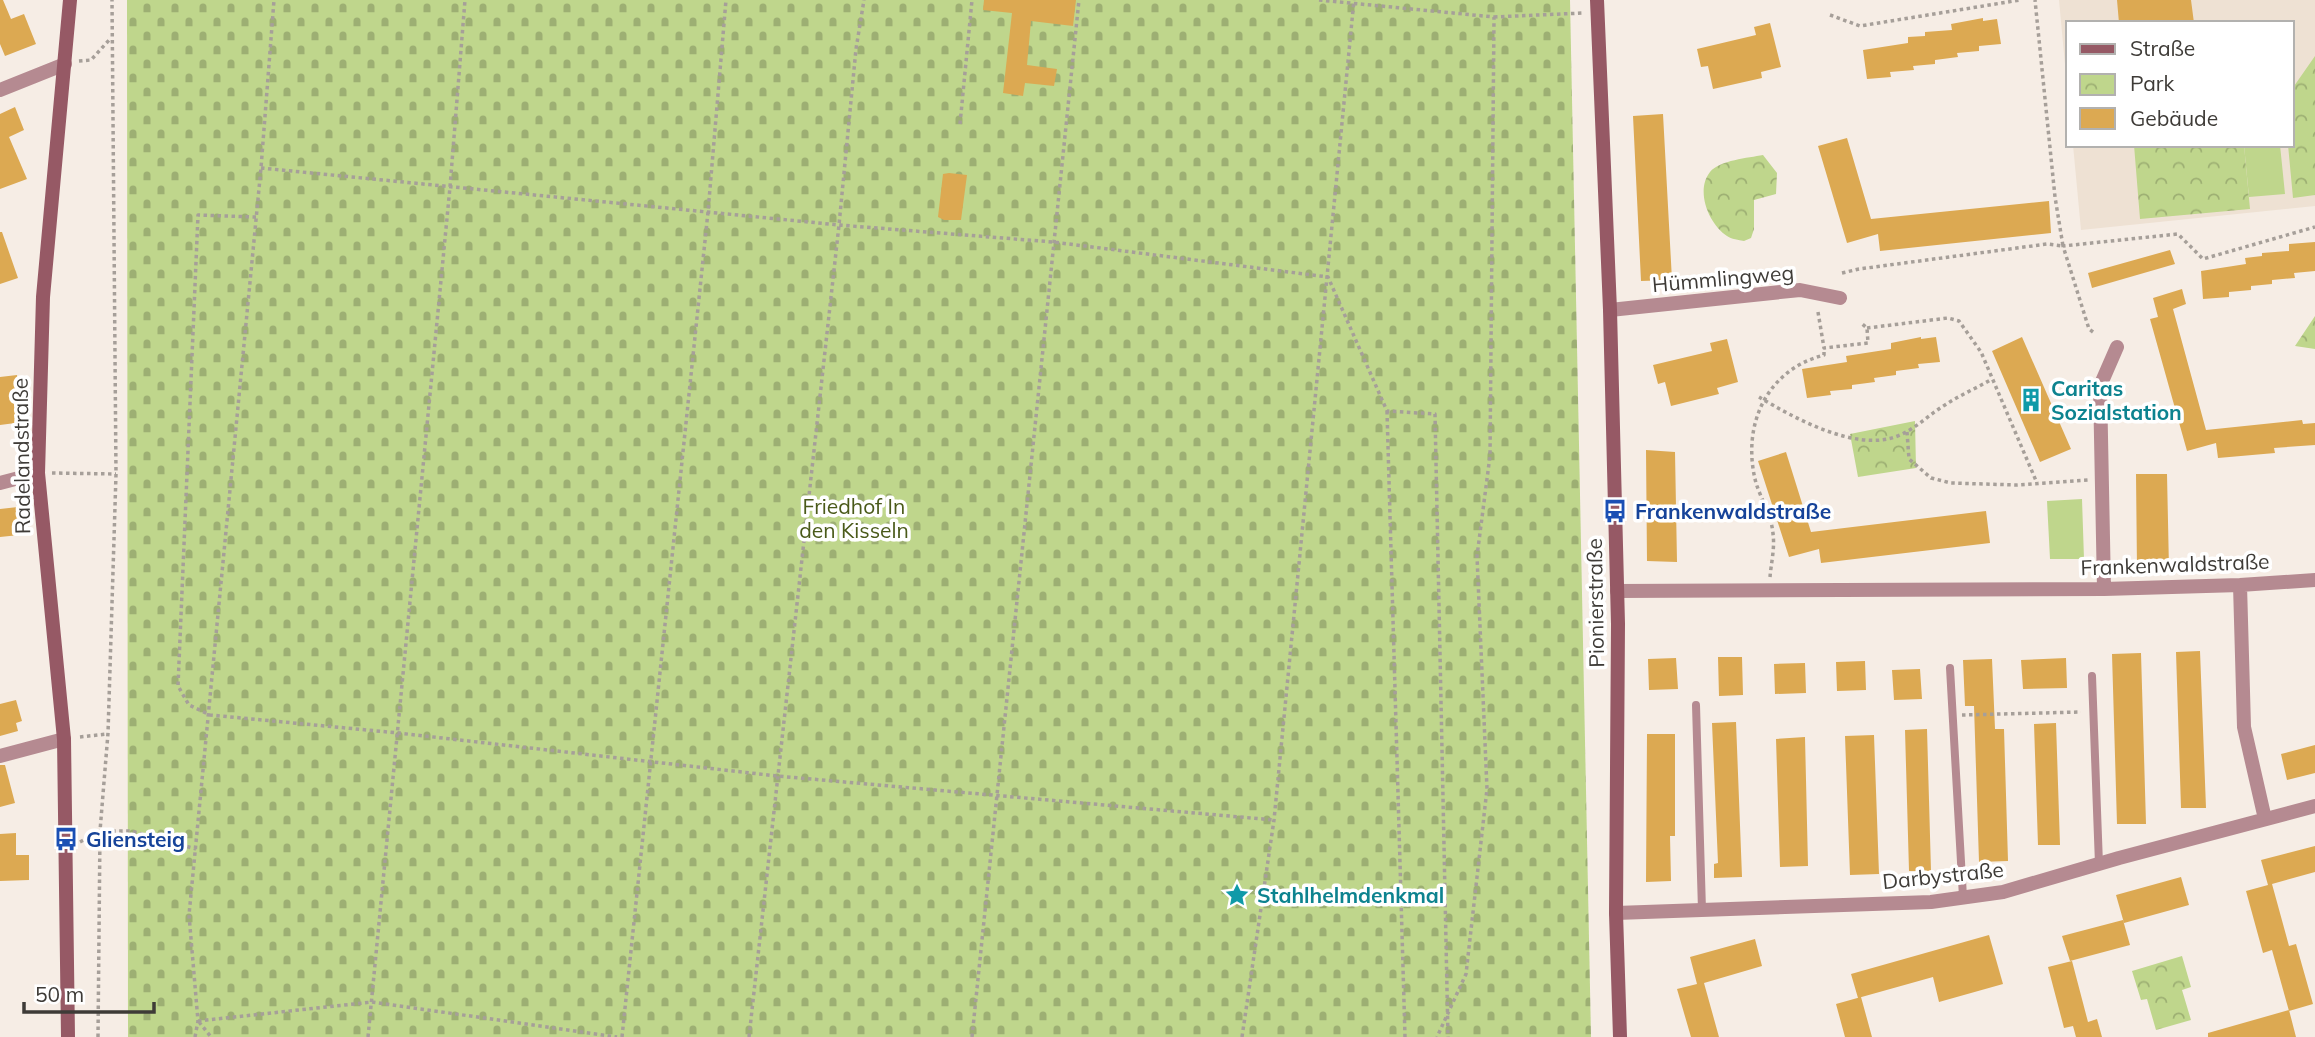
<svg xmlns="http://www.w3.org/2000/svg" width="2315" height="1037" font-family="Mulish,sans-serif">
  <defs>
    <pattern id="cemetery-stones" width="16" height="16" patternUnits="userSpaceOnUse" patternTransform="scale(1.75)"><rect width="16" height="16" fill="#bfd68c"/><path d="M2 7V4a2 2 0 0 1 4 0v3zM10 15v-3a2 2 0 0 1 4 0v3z" fill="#9daf73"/></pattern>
    <pattern id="park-crowns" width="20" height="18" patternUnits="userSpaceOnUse" patternTransform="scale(1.75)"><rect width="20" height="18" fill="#bfd68c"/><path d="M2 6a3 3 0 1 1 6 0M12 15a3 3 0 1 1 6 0" fill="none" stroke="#9daf73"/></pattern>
  </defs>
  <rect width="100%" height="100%" fill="#f6ede5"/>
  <path fill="#eee1d3" d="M2059 0H2315V206L2081 230 2073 145H2292V23H2068V97Z"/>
  <path fill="url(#cemetery-stones)" d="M127 0H1570L1591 1037H128Z"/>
  <path fill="url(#park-crowns)" d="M2315 56V195L2293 198 2288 145H2292V89Z
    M2134 145H2244L2250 209 2140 219Z
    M1763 155 1777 173 1776 194 1754 200V229L1751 238 1744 241C1739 240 1731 239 1727 236 1709 224 1695 191 1710 172 1720 160 1748 158 1763 155Z
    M2315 316V349L2295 346Z
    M1915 421 1916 468 1858 477 1850 434Z
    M2182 956 2191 987 2182 990 2191 1020 2156 1030 2147 999 2141 1000 2132 971Z"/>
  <path fill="#bfd68c" d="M2244 145H2280L2285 194 2249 197Z
    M2082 499 2084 559H2050L2047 501Z"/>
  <path fill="#dca952" d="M0 0H3L11 19 24 14 36 44 5 56 0 44Z
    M984 0H1076L1073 26 1031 21 1027 65 1057 69 1054 86 1025 83 1023 96 1003 93 1012 13 983 10Z
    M2117 0H2191L2194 23H2119Z
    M1983 18V21L1997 19 2001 44 1979 46V51L1957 53 1958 57 1935 60V64L1913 66 1914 70 1890 72 1891 77 1867 79 1863 50 1908 43V37L1925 36V32L1952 30 1951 24Z
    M1770 23 1781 67 1761 72 1762 78 1713 89 1708 66 1701 67 1697 49 1756 35 1754 27Z
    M15 107 24 130 9 137 27 179 0 189V114Z
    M1663 114 1672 280 1641 281 1633 116Z
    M1847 138 1871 219 2049 201 2051 233 1880 251 1878 234 1847 243 1818 146Z
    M949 173 967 175 961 220H944L938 217 943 174Z
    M0 232H2L18 278 0 284Z
    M2315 242V271L2294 273 2295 278 2272 280V284L2251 286V290L2229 292V297L2203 299 2201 271 2246 264 2245 258 2262 256V253L2289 251V244Z
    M2170 250 2175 264 2092 288 2088 273Z
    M2182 289 2186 304 2173 309 2206 430 2302 420 2303 424 2315 423V445L2274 448 2275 453 2218 458 2216 443 2187 451 2150 319 2158 317 2153 298Z
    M1921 337V339L1936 337 1940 362 1918 364 1919 368 1896 371V375L1874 378 1875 382 1852 385V389L1830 391 1831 395 1807 398 1802 369 1847 362 1846 356 1891 349V343Z
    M2022 337 2071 449 2040 462 1992 351Z
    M1727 339 1738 382 1717 388 1719 394 1671 406 1665 382 1658 384 1653 365 1712 351 1710 343Z
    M17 375 23 422 0 425V377Z
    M1646 450 1675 452 1677 562 1647 561Z
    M1786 452 1811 532 1986 511 1990 543 1821 563 1819 549 1789 557 1758 461Z
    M2136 474H2167L2169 569H2137Z
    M27 506 29 534 0 537V509Z
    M2200 651 2206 808H2181L2176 652Z
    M2141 653 2146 824H2117L2112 654Z
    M1718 657H1742L1743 695 1719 696Z
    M1676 658 1678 689 1649 690 1648 659Z
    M2066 658 2067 688 2023 689 2021 660Z
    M1992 659 1995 729H2004L2008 861 1979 862 1974 706H1965L1963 660Z
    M1865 661 1866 690 1837 691 1836 662Z
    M1805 663 1806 693 1775 694 1774 664Z
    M1920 669 1922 699 1894 700 1892 670Z
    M16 700 22 721 16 723 18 731 0 736V704Z
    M1736 722 1742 877 1714 878V864L1718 863 1712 723Z
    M2056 723 2060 845H2038L2034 724Z
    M1927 729 1931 871H1909L1905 730Z
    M1647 734H1675V836H1670L1671 881 1646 882Z
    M1874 735 1879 874 1850 875 1845 736Z
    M1805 737 1808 866 1780 867 1776 739Z
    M2315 745V773L2287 780 2281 754Z
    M0 765H5L15 803 0 807Z
    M16 833V855H29V880L0 881V834Z
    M2315 846V872L2272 884 2289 946 2296 944 2313 1004 2289 1011 2272 950 2263 953 2246 891 2268 885 2261 860Z
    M2181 877 2189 905 2124 923 2116 895Z
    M2123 920 2130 945 2070 961 2062 936Z
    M1989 935 2003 984 1939 1002 1933 977 1858 998 1851 974Z
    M1755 939 1762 966 1704 983 1719 1037H1691L1677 989 1697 984 1690 957Z
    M2072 961 2088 1022 2097 1019 2102 1037H2076L2073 1026 2064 1028 2048 967Z
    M1861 997 1872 1037H1845L1836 1004Z
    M2289 1010 2296 1037H2208V1033Z"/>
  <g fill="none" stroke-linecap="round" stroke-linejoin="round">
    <path stroke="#a69f99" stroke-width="3.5" stroke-dasharray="3.5 3.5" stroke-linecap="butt" d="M1319 0 1494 17 1490 456 1477 556 1487 789 1466 974 1437 1037
      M1830 15 1860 26 2020 0
      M1494 17 1583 13
      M79 61 91 60 111 38
      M960 124 972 0
      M261 168 839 225 1053 242 1328 277 1387 411 1435 414 1448 1037
      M256 217 198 215 178 686 189 705 210 715 398 733 777 776 1274 820
      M1842 273 1859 269 2047 244 2063 246 2055 197 2035 0
      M1818 312 1824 348 1868 343 1867 328 1860 322
      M1867 328 1948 318 1959 321 1981 352 2037 483
      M2093 332 2089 329 2063 246 2178 234 2203 259 2315 227
      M1759 397C1794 418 1854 451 1895 437 1915 430 1928 415 1945 405 1960 395 1977 388 1992 379
      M1387 411 1405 1037
      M1907 432 1909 459 1931 478 1951 483 2017 485 2088 480
      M52 473 116 474
      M1770 577C1771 564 1775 548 1773 534 1772 517 1761 499 1756 483 1741 426 1766 370 1824 355V348
      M1962 715 2081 712
      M80 737 107 734
      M80 842 100 831H131L196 849
      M198 1021 372 1002 617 1037
      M199 1022 211 1037
      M98 1037 100 831 108 733 116 474 112 0
      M195 1037 198 1021 189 915 261 168 274 0
      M368 1037 450 187 465 0
      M622 1037 708 212 726 0
      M749 1037 839 225 856 49 864 0
      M972 1037 1079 0
      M1242 1037 1274 820 1354 0"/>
    <path stroke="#b58a91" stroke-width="8" d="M1950 668 1963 897
      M2092 676 2099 864
      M1696 705 1702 910"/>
    <path stroke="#b58a91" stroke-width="14" d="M0 90 65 64
      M1610 310 1800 290 1840 298
      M0 483 38 473
      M2240 585 2244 727 2265 819
      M2104 589 2100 386 2117 347
      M1617 591 2104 589 2240 585 2315 580
      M0 756 64 739
      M1616 913 1931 902 2003 892 2119 858 2315 806"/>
    <path stroke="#965965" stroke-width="14" d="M1597 0 1610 310 1618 624 1616 913 1620 1037
      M68 1037 64 739 38 473 43 297 70 0"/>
  </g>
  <defs>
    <g id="building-bare" transform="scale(1.89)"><path d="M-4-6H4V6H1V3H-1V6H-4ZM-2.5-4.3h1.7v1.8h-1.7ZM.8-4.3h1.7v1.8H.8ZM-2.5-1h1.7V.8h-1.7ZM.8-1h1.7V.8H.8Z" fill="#0f9aa8" stroke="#fff" stroke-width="2.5" paint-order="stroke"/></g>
    <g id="bus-bare" transform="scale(1.89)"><path d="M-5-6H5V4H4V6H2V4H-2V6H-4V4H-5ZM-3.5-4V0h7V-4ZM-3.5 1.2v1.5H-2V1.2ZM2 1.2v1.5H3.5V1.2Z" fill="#1a4fb4" stroke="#fff" stroke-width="2.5" paint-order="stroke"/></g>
    <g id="sight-bare" transform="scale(1.89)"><path d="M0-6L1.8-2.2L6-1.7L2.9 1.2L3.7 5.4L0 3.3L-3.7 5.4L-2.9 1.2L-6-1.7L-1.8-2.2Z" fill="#0f9aa8" stroke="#fff" stroke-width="2.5" paint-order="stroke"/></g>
  </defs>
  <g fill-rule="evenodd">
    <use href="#building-bare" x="2031" y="400"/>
    <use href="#bus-bare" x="1615" y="511"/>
    <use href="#bus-bare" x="66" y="839"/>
    <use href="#sight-bare" x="1237" y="895"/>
  </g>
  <g text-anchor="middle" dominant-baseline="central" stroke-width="7" stroke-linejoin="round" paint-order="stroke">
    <g font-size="21" fill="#3e3b37" stroke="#fff">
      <text transform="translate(1723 278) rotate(-5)">Hümmlingweg</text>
      <text transform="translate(21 456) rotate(-91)">Radelandstraße</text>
      <text transform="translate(2175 564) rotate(-2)">Frankenwaldstraße</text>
      <text transform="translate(1595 603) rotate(-91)">Pionierstraße</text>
      <text transform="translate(1943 875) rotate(-6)">Darbystraße</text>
    </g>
    <g font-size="21" font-weight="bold" fill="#0d838f" stroke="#fff" text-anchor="start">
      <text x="2051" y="388">Caritas<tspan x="2051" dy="24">Sozialstation</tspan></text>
      <text x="1257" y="895">Stahlhelmdenkmal</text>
    </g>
    <g font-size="21" fill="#4a5a1a" stroke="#fff">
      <text x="854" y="506">Friedhof In<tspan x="854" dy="24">den Kisseln</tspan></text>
    </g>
    <g font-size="21" font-weight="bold" fill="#164399" stroke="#fff" text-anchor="start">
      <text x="1635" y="511">Frankenwaldstraße</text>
      <text x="86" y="839">Gliensteig</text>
    </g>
  </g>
  <rect x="2066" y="21" width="228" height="126" fill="#ffffff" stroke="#b2b1af" stroke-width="2"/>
  <rect x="2080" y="44" width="35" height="10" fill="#965965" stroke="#b2b1af" stroke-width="2"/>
  <text x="2130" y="56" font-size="21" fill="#3e3b37">Straße</text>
  <rect x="2080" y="74" width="35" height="21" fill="url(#park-crowns)" stroke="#b2b1af" stroke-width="2"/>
  <text x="2130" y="91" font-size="21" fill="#3e3b37">Park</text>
  <rect x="2080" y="108" width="35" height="21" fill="#dca952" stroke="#b2b1af" stroke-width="2"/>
  <text x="2130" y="126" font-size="21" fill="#3e3b37">Gebäude</text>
  <path d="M24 1002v10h130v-10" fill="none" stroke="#3e3b37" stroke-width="3.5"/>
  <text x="35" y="1002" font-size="21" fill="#3e3b37" stroke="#ffffff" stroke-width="5" paint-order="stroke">50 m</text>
</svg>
